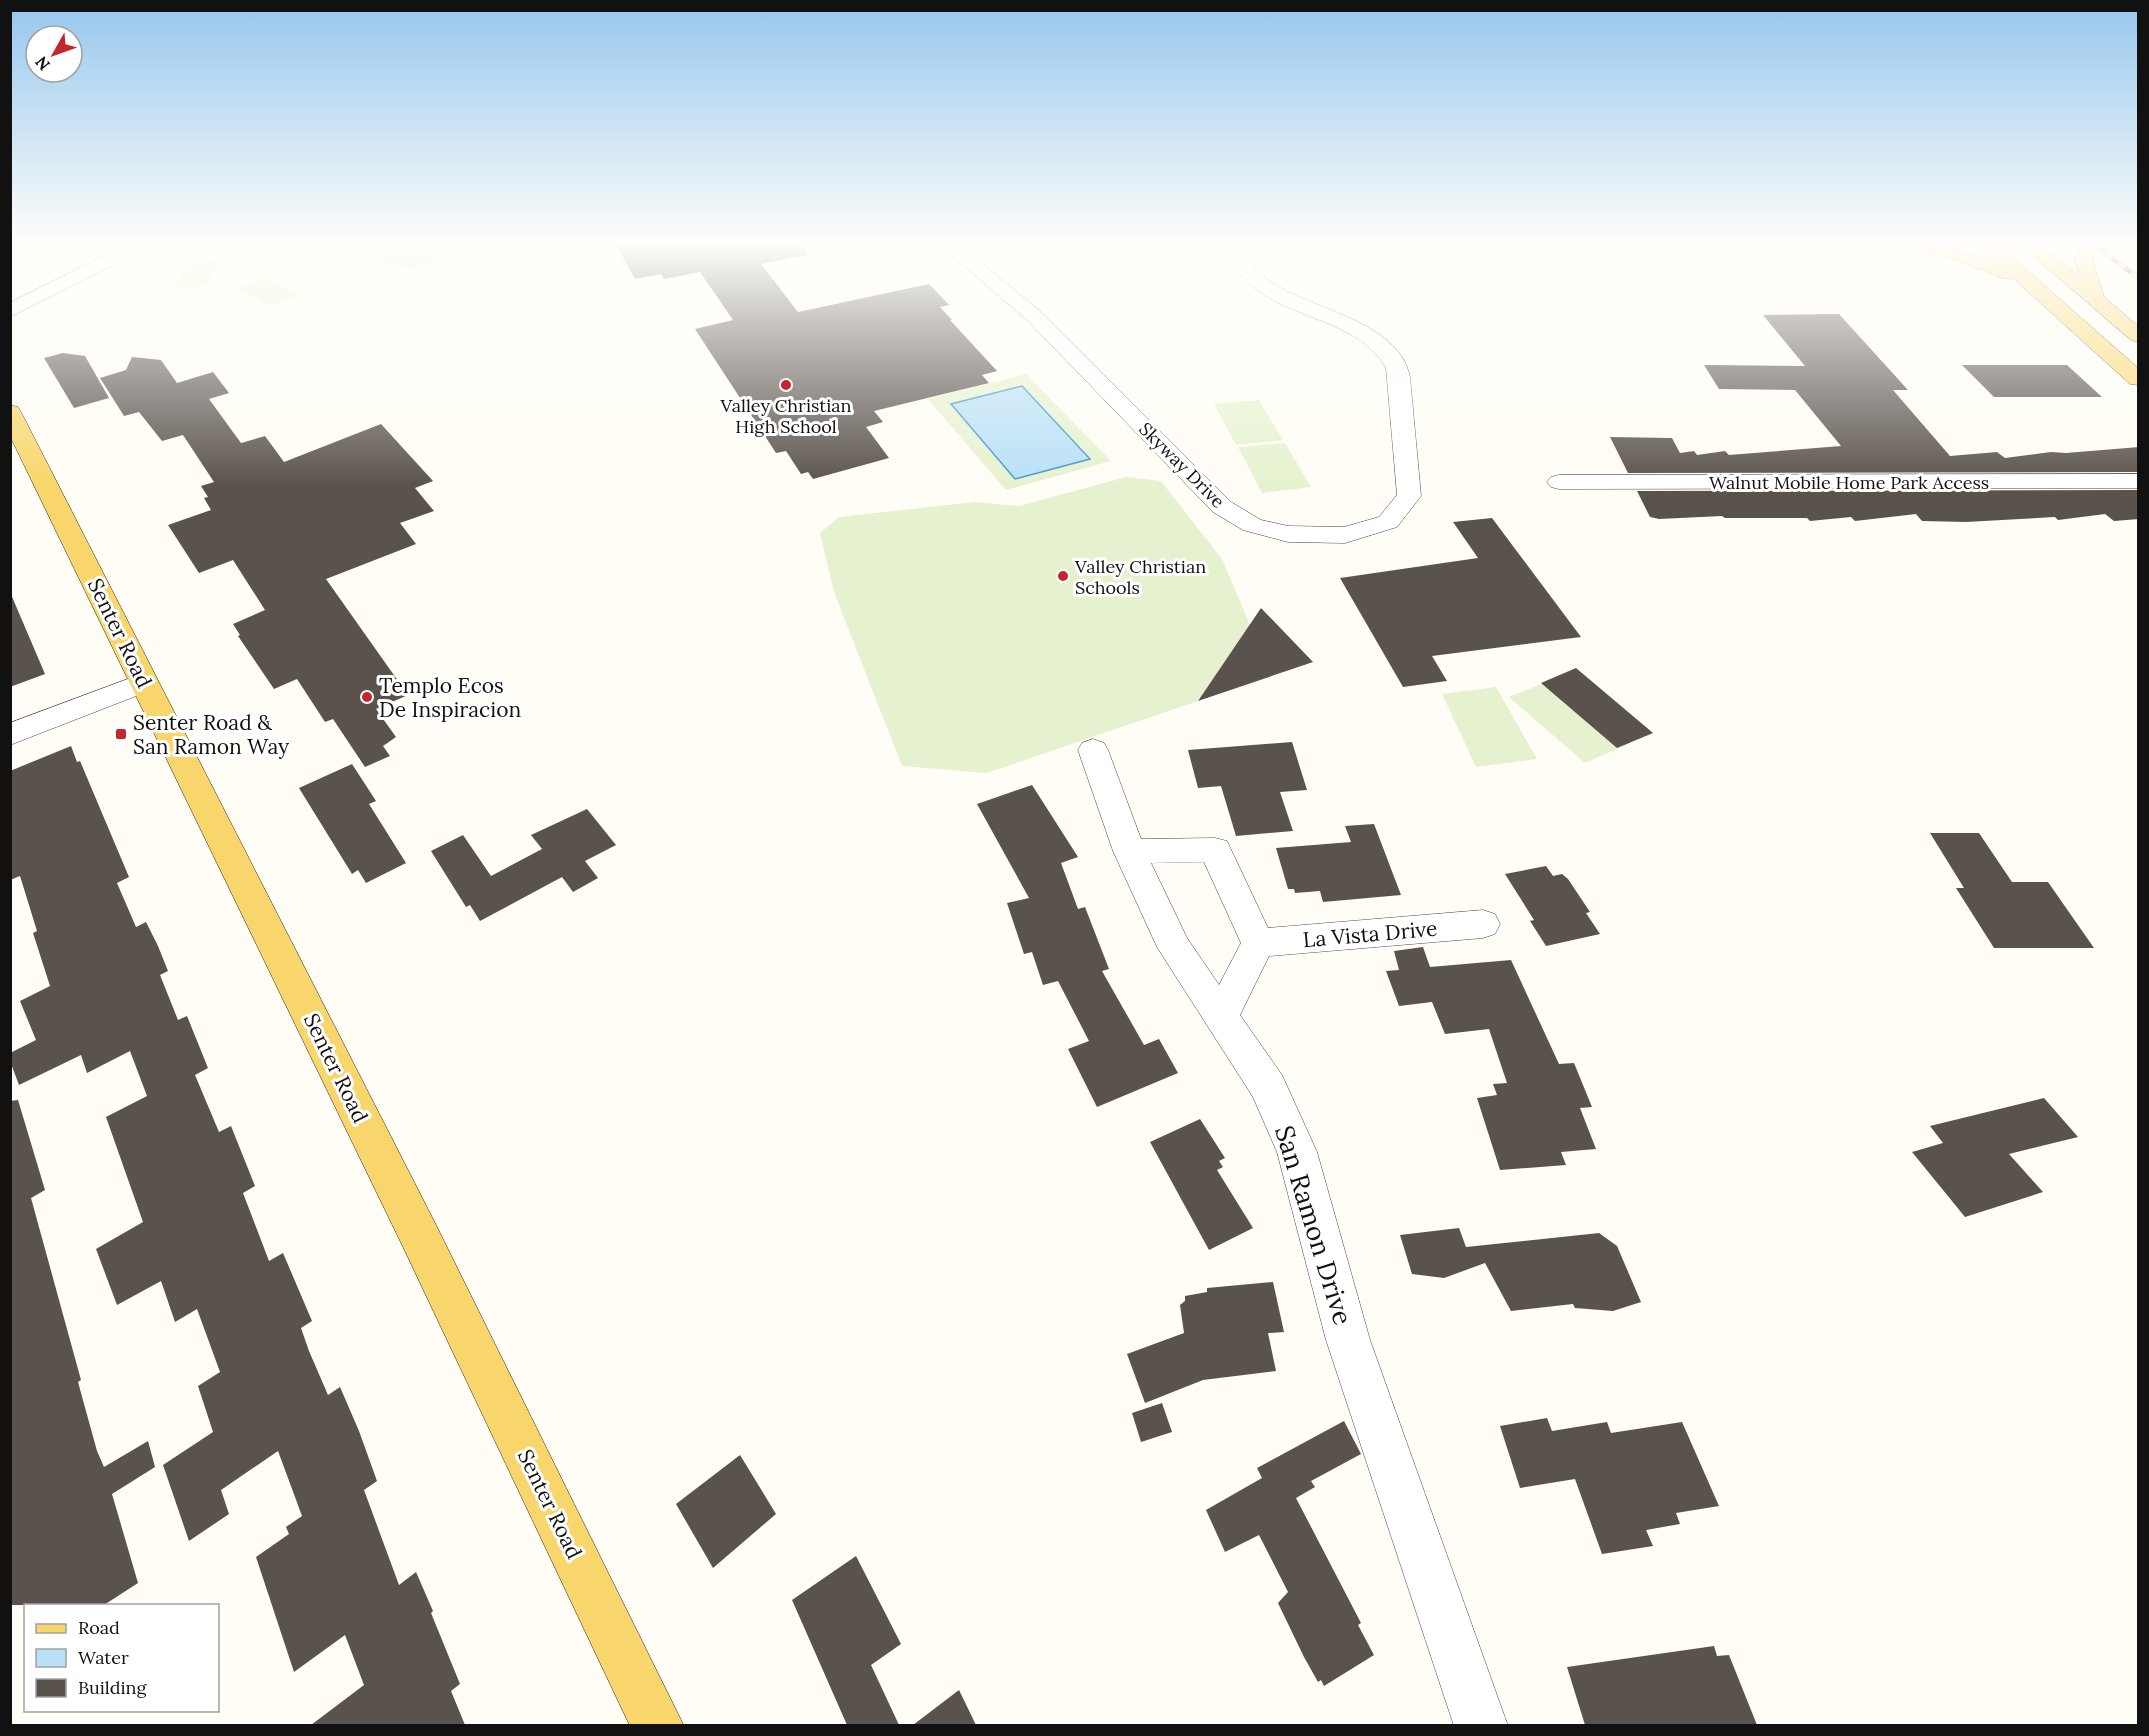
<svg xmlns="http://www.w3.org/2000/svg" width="2149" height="1736" font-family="Lora,serif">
  <rect width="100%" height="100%" fill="#fffdf5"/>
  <path fill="#e6f2cf" d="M307 243H374L353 254Z
    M399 249 446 260 425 272 377 261Z
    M221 259 207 285 174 289 190 262Z
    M264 278 300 294 272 306 236 289Z
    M1026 374 1111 461 1006 490 928 399Z
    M1259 400 1283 440 1236 445 1214 404Z
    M1285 443 1311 487 1262 493 1238 447Z
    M1126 477 1161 481 1222 559 1250 625 1198 701 987 773 902 766 834 592 820 533 839 517 975 502 1019 506Z
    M1554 679 1631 743 1585 763 1509 697Z
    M1496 687 1537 759 1476 767 1442 694Z"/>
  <path fill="#b9e0f7" stroke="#3f96cf" stroke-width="1.5" d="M1022 386 1090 459 1015 479 951 404Z"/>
  <path fill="#5a524d" d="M615 243H805L806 255 761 264 798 312 929 284 949 305 940 307 952 320H950L997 371 982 375 989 383 874 411 883 422 866 427 889 458 813 479 808 472 801 474 786 451 776 453 695 329 733 320 700 272 664 279 661 274 635 279Z
    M1839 314 1908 390H1893L1950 456 1997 452 2005 458 2051 452 2066 453 2139 447V472L1628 473 1610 437 1672 438 1680 453 1694 451 1697 455 1725 451 1729 455 1841 446 1795 390 1719 389 1704 365 1805 366 1763 315Z
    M63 353 85 356 109 398 74 408 44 358Z
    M132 357 161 360 177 383 213 372 229 393 209 399 241 443 265 436 284 462 381 424 433 481 415 488 434 511 400 523 416 544 326 579 408 695 376 709 396 737 383 746 390 756 365 767 333 719 325 722 297 679 274 689 238 636 240 635 233 624 265 610 233 560 199 573 168 525 211 510 204 498 208 497 201 486 214 482 183 435 162 441 139 412 124 416 100 378 126 370Z
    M1962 365H2067L2102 397H1994Z
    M2139 490V519L2114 521 2105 514 2058 520 2055 517 1966 522 1922 521 1916 514 1855 521 1851 517 1810 521 1807 518H1725L1722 516 1659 519 1650 517 1637 491Z
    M1492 518 1581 637 1432 656 1447 681 1403 687 1340 578 1478 558 1453 522Z
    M10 592 45 674 10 687Z
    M1261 608 1313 662 1198 701Z
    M1576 668 1653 733 1617 748 1541 683Z
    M1292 742 1307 790 1280 792 1293 831 1236 836 1221 786 1198 788 1188 750Z
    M71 746 77 762 80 761 129 877 117 883 136 927 146 922 158 946 168 971 160 975 178 1020 187 1016 208 1068 195 1075 219 1132 231 1126 255 1186 243 1193 269 1261 283 1253 312 1321 301 1328 309 1351 328 1395 340 1387 359 1431 377 1481 364 1490 399 1585 416 1572 433 1611 431 1613 460 1684 451 1691 465 1725H311L364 1685 345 1635 294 1672 256 1557 289 1534 286 1527 302 1516 278 1451 221 1490 229 1514 189 1541 163 1465 213 1432 198 1386 220 1372 197 1309 175 1322 161 1281 117 1305 96 1249 143 1222 106 1117 147 1096 130 1051 87 1073 81 1055 19 1085 10 1061V1053L36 1040 20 1001 50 986 33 933 37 931 20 876 10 880V771Z
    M352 764 376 801 369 804 406 863 366 883 358 870 352 874 299 788Z
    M1032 785 1078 857 1061 863 1078 909 1085 907 1109 969 1102 971 1144 1045 1159 1039 1178 1073 1097 1107 1068 1049 1089 1041 1058 981 1043 985 1032 952 1024 954 1007 903 1029 898 977 804Z
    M587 809 616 845 585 861 598 878 573 892 562 877 480 921 470 905 466 907 431 851 463 835 491 876 542 849 531 835Z
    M1374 824 1401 895 1323 902 1320 891 1295 893 1294 889H1288L1276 848 1351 842 1345 826Z
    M1930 833H1979L2012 882H2048L2094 948H1994L1956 888H1964Z
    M1546 866 1553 876 1562 874 1568 879 1590 912 1586 913 1600 934 1546 946 1530 921 1534 920 1505 874Z
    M1423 947 1430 967 1511 960 1559 1064 1574 1063 1592 1107 1580 1108 1596 1149 1561 1152 1566 1165 1500 1170 1477 1098 1497 1095 1493 1084 1507 1083 1489 1029 1445 1034 1432 1002 1399 1006 1386 971 1399 970 1394 951Z
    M2044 1098 2078 1137 2009 1154 2043 1192 1965 1217 1912 1152 1943 1143 1930 1126Z
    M18 1100 45 1190 31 1198 81 1380 78 1382 97 1451 104 1467 148 1441 155 1467 112 1494 138 1583 104 1605H10V1101Z
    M1200 1119 1225 1158 1219 1161 1223 1167 1217 1170 1253 1228 1209 1250 1150 1142Z
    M1459 1228 1466 1247 1599 1233 1617 1246 1641 1302 1613 1311 1575 1308 1573 1304 1511 1311 1485 1263 1444 1278 1412 1274 1400 1235Z
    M1273 1282 1284 1332 1268 1333 1276 1371 1203 1380 1145 1403 1127 1354 1184 1333 1180 1305 1185 1301V1296L1207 1292V1288Z
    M1162 1403 1172 1432 1141 1442 1132 1413Z
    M1547 1418 1552 1431 1607 1422 1611 1433 1682 1422 1719 1506 1676 1513 1680 1524 1646 1530 1653 1546 1602 1554 1575 1479 1520 1488 1500 1426Z
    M1344 1421 1361 1454 1311 1481 1315 1487 1296 1498 1361 1623 1358 1625 1374 1655 1324 1686 1321 1680 1318 1682 1304 1657 1278 1603 1288 1592 1259 1535 1225 1552 1206 1510 1262 1478 1257 1468Z
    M740 1455 776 1514 713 1568 676 1504Z
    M856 1556 901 1644 871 1665 899 1725H847L792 1600Z
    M1714 1646 1717 1656 1729 1655 1757 1725H1585L1567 1667Z
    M959 1690 976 1725H913Z"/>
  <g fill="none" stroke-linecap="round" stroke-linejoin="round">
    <g stroke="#444" stroke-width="1">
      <path id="minor" d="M129 243H152L149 247 10 317V303Z
        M938 243H958L1041 312 1231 502 1261 520 1288 526 1344 527 1379 517 1397 495 1386 368C1360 322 1297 320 1257 290 1241 278 1232 265 1221 248L1225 243H1244L1240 249C1249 262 1258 273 1271 282 1312 310 1399 321 1410 377L1421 496 1397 527 1345 543 1288 542 1243 530 1213 512 1027 320Z
        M2138 474V488L1559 489 1551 487 1547 482 1551 477 1559 475Z
        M144 673 154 675 158 682 154 689 10 745V723Z
        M1093 739 1104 743 1108 750 1141 839 1215 838 1227 841 1268 928 1483 910 1495 914 1500 924 1495 934 1483 938 1269 956 1240 1015 1282 1075 1317 1152 1370 1340 1508 1726H1454L1326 1340 1277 1152 1253 1097 1157 947 1113 851 1078 750 1082 743ZM1204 862 1241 943 1219 985 1187 938 1151 863Z"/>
    </g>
    <g stroke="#222" stroke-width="1">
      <path id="major" d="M1906 243H1936L1995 262 1976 243H1996L2138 368V385L2130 384 2014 279 2003 278 1959 261 1909 247Z
        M2019 243H2039L2079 276 2074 258 2084 243H2106L2092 258 2104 297 2138 326V342L2131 340Z
        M10 405 18 407 21 412 435 1223 684 1726H630L405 1251 10 436Z"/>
    </g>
    <use href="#minor" fill="#fff" fill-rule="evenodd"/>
    <use href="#major" fill="#f9d66b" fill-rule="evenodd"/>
    <g stroke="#c4262e" stroke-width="4.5">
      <path id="rail" d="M2093 243 2138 278"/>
    </g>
    <use href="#rail" stroke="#fff" stroke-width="3" stroke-dasharray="8" stroke-linecap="butt"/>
  </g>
  <linearGradient id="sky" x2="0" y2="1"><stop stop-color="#95c6ee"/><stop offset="0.5" stop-color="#fffefa"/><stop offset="1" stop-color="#fffefa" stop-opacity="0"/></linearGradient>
  <rect width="2149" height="486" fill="url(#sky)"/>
  <g fill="#c4262e" stroke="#fff" stroke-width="2">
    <circle cx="786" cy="385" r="6"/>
    <circle cx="1063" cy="576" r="6"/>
    <circle cx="367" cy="697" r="6"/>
    <rect x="115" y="728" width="12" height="12" rx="3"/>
  </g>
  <g text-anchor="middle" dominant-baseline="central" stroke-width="6" stroke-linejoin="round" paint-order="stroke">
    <g font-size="18" fill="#111" stroke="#fff">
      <text x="786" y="405">Valley Christian<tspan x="786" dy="21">High School</tspan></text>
      <text x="1075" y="566" text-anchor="start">Valley Christian<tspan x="1075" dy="21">Schools</tspan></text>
    </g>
    <g font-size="18" fill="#111" stroke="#fff">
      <text transform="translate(1182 465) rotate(45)">Skyway Drive</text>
      <text x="1849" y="482">Walnut Mobile Home Park Access</text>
    </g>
    <g font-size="21" fill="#111" stroke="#fff">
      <text transform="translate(120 633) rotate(64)">Senter Road</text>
      <text transform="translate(1370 934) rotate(-5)">La Vista Drive</text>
      <text transform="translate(336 1068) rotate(64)">Senter Road</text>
      <text transform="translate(550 1504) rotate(64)">Senter Road</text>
    </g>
    <g font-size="21" fill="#111" stroke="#fff" text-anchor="start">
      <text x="379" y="685">Templo Ecos<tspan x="379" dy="24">De Inspiracion</tspan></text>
      <text x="133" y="722">Senter Road &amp;<tspan x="133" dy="24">San Ramon Way</tspan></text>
    </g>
    <g font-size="26" fill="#111" stroke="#fff">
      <text transform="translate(1314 1225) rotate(73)">San Ramon Drive</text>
    </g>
  </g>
  <rect width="2149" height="1736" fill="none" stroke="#111111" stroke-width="24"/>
  <rect x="24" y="1604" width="195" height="108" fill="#ffffff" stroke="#a0a0a0" stroke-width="1.5"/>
  <rect x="36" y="1624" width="30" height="9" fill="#f9d66b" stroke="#a0a0a0" stroke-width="1.5"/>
  <text x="78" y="1634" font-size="18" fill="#111111">Road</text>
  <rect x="36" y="1649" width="30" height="18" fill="#b9e0f7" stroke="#a0a0a0" stroke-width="1.5"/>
  <text x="78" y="1664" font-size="18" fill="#111111">Water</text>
  <rect x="36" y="1679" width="30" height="18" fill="#5a524d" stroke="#a0a0a0" stroke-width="1.5"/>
  <text x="78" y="1694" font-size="18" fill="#111111">Building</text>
  <g transform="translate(54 54) rotate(230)"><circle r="28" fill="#ffffff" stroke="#a0a0a0" stroke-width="1.5"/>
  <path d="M0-4.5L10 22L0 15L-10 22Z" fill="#c4262e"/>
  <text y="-9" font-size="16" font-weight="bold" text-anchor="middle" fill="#111111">N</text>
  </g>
</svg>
